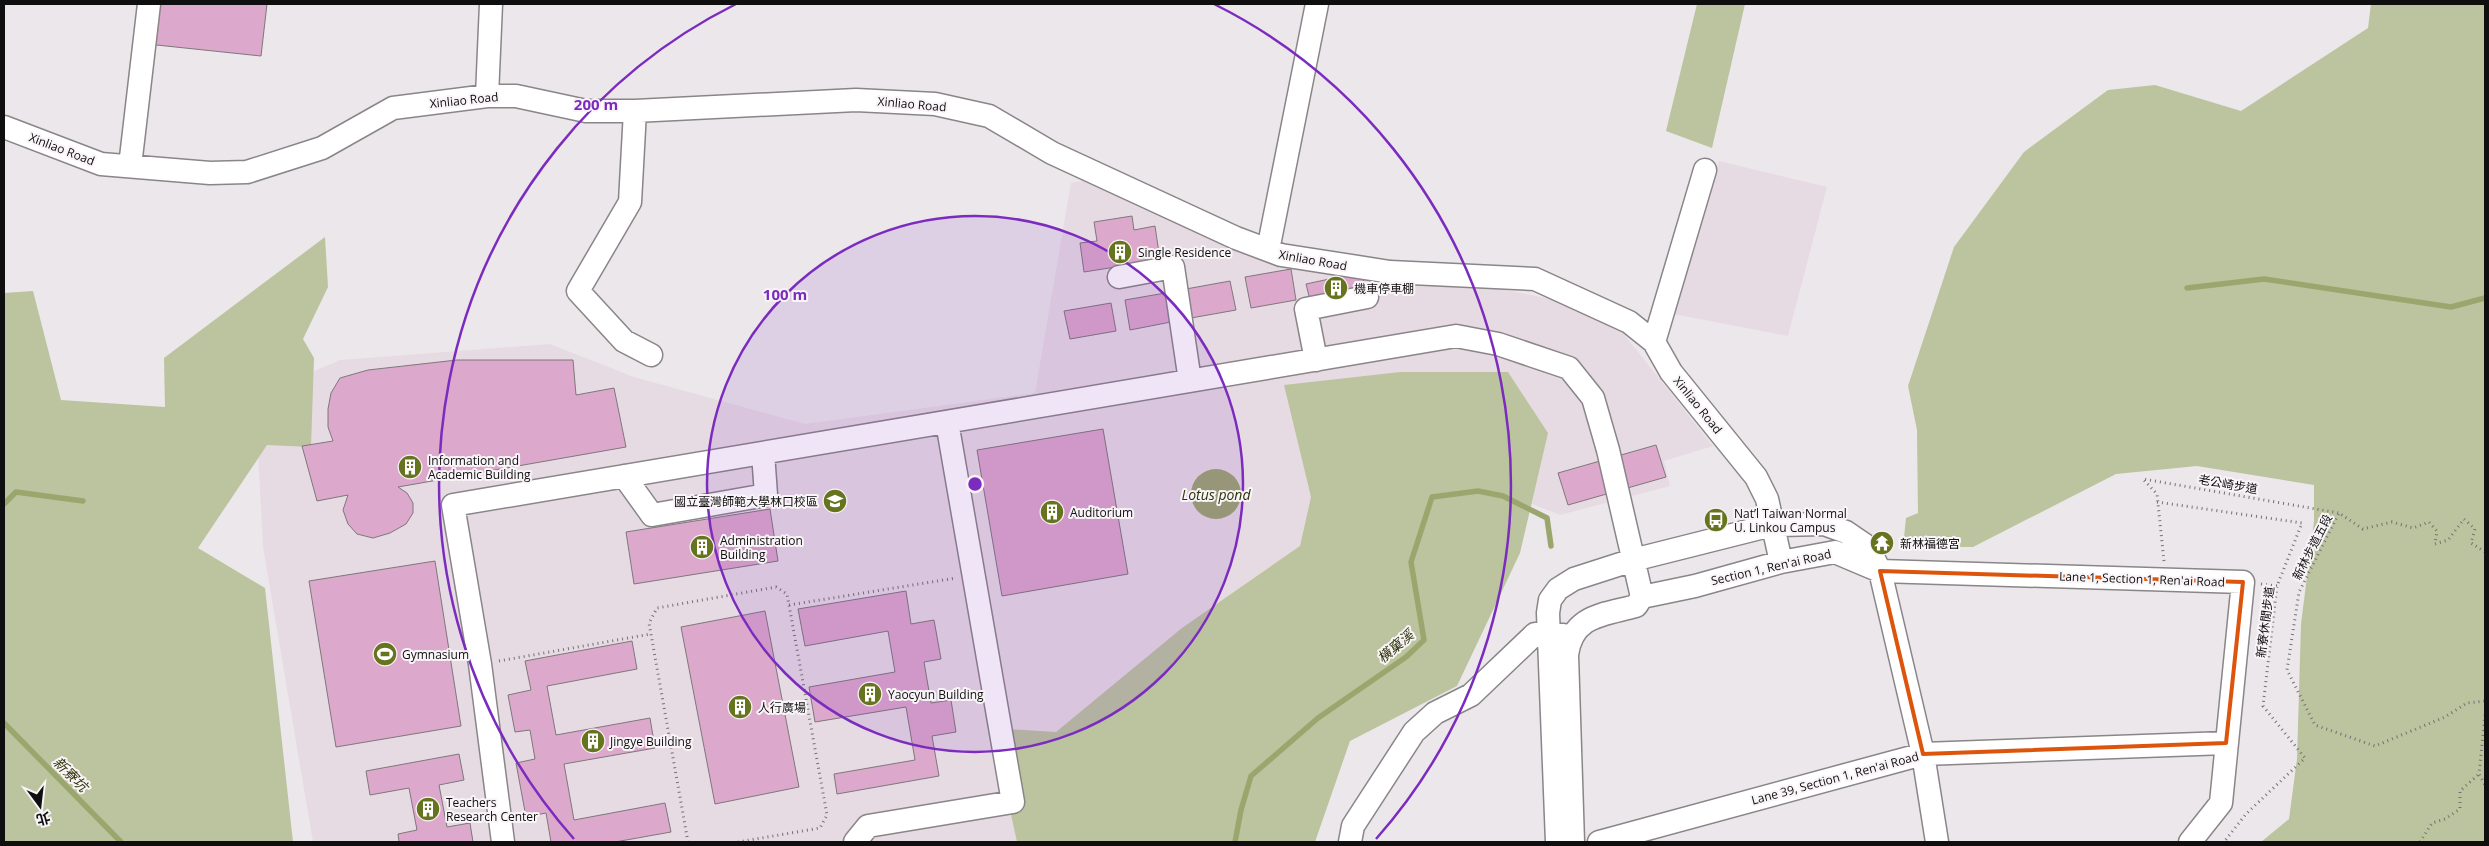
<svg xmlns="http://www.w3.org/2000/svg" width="2489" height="846" font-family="'Open Sans','Noto Sans TC',sans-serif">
  <rect width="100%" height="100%" fill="#ece7ea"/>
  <path fill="#e7dbe3" d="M1719 161 1827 187 1788 336 1668 313Z
    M1087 180 1274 258 1473 283 1565 302 1623 333 1713 446 1664 461 1670 486 1560 515 1486 486 1107 842H313L263 547 255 397 340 360 550 344 634 377 805 424 1035 393 1071 183Z"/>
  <path fill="#bbc49e" d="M1697 4H1745L1712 148 1666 131Z
    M2371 4H2485V842H2261L2289 819 2297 759 2301 624 2314 521V485L2197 466 2116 474 1973 547H1903L1906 518 1918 513 1917 430 1908 386 1954 247 2024 152 2108 90 2155 85 2241 111 2368 28Z
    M325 237 328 287 303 339 314 358 311 447 267 445 198 548 265 588 293 842H4V293L33 291 61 400 165 407 164 358Z
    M1400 372H1508L1548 433 1520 553 1457 686 1350 741 1315 842H1017L992 728 1056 732 1182 628 1300 546 1311 497 1284 385Z"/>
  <path fill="#9ba66f" d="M1191 494a25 25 0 1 1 50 0a25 25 0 1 1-50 0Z"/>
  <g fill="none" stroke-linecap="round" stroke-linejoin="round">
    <path stroke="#9ba66f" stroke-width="5.5" d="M2187 288 2264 279 2451 307 2485 298
      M4 504 16 492 83 501
      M4 723 121 842
      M1235 842 1241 810 1251 776 1318 718 1406 657 1424 640 1411 562 1432 497 1478 491 1503 496 1547 518 1551 546"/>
  </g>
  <path fill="#dca8cb" stroke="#7d787b" d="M152 4H267L261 56 147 44Z
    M1132 216 1134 230 1155 226 1160 260 1084 272 1080 243 1097 241 1094 222Z
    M1291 269 1296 300 1251 308 1245 277Z
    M1362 272 1366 292 1311 304 1306 284Z
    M1230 281 1236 310 1191 318 1186 289Z
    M1171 292 1176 321 1130 330 1125 300Z
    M1111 303 1116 331 1070 339 1064 311Z
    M457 360H573L576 395 614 388 626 447 398 487 407 493 413 503V513L406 524 390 533 373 538 357 534 348 524 343 510 348 495 317 501 302 446 333 441 328 427V409L331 393 340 378 368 370Z
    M1103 429 1128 574 1002 596 977 450Z
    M1656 445 1666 477 1568 505 1558 473Z
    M770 509 778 561 634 584 626 532Z
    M435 561 461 726 336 747 309 581Z
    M906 591 911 624 934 620 941 659 924 662 931 703 951 700 956 732 932 736 939 776 837 794 834 774 915 760 906 707 815 722 809 687 895 672 888 631 805 646 798 609Z
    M765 611 799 787 715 804 681 627Z
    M632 641 637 669 547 686 556 735 650 718 655 748 564 764 574 820 665 803 671 832 615 842H551L546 813 526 817 516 763 535 759 530 730 515 732 508 695 531 690 525 661Z
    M459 754 464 780 439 785 447 827 470 823 473 842H399L398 834 417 830 409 788 370 795 366 771Z"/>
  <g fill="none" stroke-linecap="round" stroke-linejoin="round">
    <g stroke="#8a8588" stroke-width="25">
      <path id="minor" d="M487 96 491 4
        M635 111 630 202 578 291 624 341 651 355
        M4 127 101 164 210 173 247 172 322 148 393 108 487 96H516L586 111H635L856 100 935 104 989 116 1052 153 1236 238 1281 255 1390 272 1535 279 1629 322 1654 342 1671 372 1756 477 1767 499 1781 562
        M130 166 149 4
        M1268 250 1317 4
        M1119 277 1173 267 1190 381
        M1654 342 1705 170
        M1316 360 1306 309 1367 297
        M624 476 652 515 766 495 763 453
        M503 842 480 664 453 505 1456 336 1498 344 1569 368 1593 398 1608 450 1642 597
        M855 842 868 826 1013 802 947 422
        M1350 842 1353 826 1414 732 1435 713 1471 695 1535 634 1563 635
        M1557 842 1548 613 1550 600 1558 589 1574 579 1633 560 1772 525 1824 524 1846 532 1868 547 1880 571 1923 754 1937 842
        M1573 842 1567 655C1572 615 1603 615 1636 606L1642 597 1695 586 1781 562 1835 552 1880 571 2243 582 2221 803 2190 842
        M1599 842 1923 754 2226 743"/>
    </g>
    <path stroke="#747173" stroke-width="3" stroke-dasharray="1 4" stroke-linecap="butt" d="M2157 502 2302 523 2277 586 2263 706 2305 758 2246 814 2224 842
      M2485 552 2471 543 2475 529 2464 519 2448 540 2435 544 2437 531 2429 522 2413 528 2392 522 2363 529 2339 513 2299 592 2287 670 2315 725 2375 746 2445 717 2467 703 2485 701
      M2164 561 2157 494 2143 479 2339 513
      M2261 584 2277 586
      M789 605 956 578
      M499 661 651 634
      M2485 715 2479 774 2485 785
      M688 842 649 623 657 608 776 587 787 594 827 815 820 828 738 842
      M2420 842 2432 823 2445 819 2460 809V791L2479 774"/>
    <use href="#minor" stroke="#fff" stroke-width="22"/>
  </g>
  <path fill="none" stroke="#dd550c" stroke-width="4" stroke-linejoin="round" d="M1880 571 2243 582 2226 743 1923 754Z"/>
  <circle cx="975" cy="484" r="268" fill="#7b2cbf" fill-opacity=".12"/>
  <g fill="none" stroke="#7b2cbf" stroke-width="2.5">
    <circle cx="975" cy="484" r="268"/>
    <path d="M574 839A536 536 0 0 1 736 4M1214 4A536 536 0 0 1 1376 839"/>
  </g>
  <defs>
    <g id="building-disc" transform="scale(1.25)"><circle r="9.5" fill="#67741f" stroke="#f9f4f7"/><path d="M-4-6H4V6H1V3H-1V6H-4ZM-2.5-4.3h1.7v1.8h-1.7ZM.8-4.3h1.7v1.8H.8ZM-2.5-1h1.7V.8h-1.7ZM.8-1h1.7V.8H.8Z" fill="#fff"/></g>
    <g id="university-disc" transform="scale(1.25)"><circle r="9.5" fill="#67741f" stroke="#f9f4f7"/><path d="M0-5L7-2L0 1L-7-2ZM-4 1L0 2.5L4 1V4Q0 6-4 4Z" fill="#fff"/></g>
    <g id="bus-disc" transform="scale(1.25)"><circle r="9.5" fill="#67741f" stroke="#f9f4f7"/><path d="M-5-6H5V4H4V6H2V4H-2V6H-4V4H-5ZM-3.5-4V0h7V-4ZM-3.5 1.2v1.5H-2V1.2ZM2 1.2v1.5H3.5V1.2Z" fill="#fff"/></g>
    <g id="temple-disc" transform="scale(1.25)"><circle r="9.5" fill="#67741f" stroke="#f9f4f7"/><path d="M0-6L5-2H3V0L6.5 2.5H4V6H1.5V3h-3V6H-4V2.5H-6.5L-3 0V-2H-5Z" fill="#fff"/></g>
    <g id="stadium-disc" transform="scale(1.25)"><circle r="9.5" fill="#67741f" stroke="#f9f4f7"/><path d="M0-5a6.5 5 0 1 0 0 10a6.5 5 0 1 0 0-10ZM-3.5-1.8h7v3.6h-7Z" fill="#fff"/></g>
  </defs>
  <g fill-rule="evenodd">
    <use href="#building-disc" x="1120" y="252"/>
    <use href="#building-disc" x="1336" y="288"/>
    <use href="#building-disc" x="410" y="467"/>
    <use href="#university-disc" x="835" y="501"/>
    <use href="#building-disc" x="1052" y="512"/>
    <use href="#bus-disc" x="1716" y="520"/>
    <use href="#temple-disc" x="1882" y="543"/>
    <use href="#building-disc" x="702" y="547"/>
    <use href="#stadium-disc" x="385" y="654"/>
    <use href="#building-disc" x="870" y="694"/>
    <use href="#building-disc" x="740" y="707"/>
    <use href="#building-disc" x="593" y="741"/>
    <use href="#building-disc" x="428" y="809"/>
  </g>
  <g text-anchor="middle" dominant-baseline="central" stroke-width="4" stroke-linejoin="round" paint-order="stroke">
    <g font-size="12" fill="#100f10" stroke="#f9f4f7">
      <text transform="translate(464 100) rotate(-6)">Xinliao Road</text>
      <text transform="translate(912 104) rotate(5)">Xinliao Road</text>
      <text transform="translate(62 149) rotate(21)">Xinliao Road</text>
      <text transform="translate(1313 260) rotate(10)">Xinliao Road</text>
      <text transform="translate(1698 405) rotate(51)">Xinliao Road</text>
      <text transform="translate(2228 484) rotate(10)">老公崎步道</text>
      <text transform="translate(2312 547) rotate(-63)">新林步道五段</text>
      <text transform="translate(1771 567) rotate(-13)">Section 1, Ren'ai Road</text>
      <text transform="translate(2142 579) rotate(2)">Lane 1, Section 1, Ren'ai Road</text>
      <text transform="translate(2265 622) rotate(-83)">新寮休閒步道</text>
      <text transform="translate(1835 778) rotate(-15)">Lane 39, Section 1, Ren'ai Road</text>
    </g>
    <g font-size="12" fill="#100f10" stroke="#f9f4f7" text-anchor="start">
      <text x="1138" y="252">Single Residence</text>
      <text x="1354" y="288">機車停車棚</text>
      <text x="428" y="460">Information and<tspan x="428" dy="14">Academic Building</tspan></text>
      <text x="818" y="501" text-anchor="end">國立臺灣師範大學林口校區</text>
      <text x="1070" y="512">Auditorium</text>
      <text x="1734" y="513">Nat’l Taiwan Normal<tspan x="1734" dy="14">U. Linkou Campus</tspan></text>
      <text x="720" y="540">Administration<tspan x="720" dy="14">Building</tspan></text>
      <text x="1900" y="543">新林福德宮</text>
      <text x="402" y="654">Gymnasium</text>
      <text x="888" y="694">Yaocyun Building</text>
      <text x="758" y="707">人行廣場</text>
      <text x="610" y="741">Jingye Building</text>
      <text x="446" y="802">Teachers<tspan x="446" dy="14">Research Center</tspan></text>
    </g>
    <g font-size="14" font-style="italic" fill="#2b3205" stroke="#f9f4f7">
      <text x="1216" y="494">Lotus pond</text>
      <text transform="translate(1395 646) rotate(-40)">橫窠溪</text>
      <text transform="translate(71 774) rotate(45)">新寮坑</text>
    </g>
  </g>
  <circle cx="975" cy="484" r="8" fill="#7b2cbf" stroke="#f9f4f7" stroke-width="2.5"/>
  <g font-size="15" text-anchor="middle" font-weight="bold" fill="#7b2cbf" stroke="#f9f4f7" stroke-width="4" stroke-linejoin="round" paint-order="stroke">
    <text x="596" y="110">200 m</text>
    <text x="785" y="300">100 m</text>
  </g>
  <rect width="2489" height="846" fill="none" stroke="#100f10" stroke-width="10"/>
  <g transform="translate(40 806) rotate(165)" stroke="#f9f4f7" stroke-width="4" paint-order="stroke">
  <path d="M0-4L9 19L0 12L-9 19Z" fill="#100f10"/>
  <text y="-8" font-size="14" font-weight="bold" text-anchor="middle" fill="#100f10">北</text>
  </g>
</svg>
